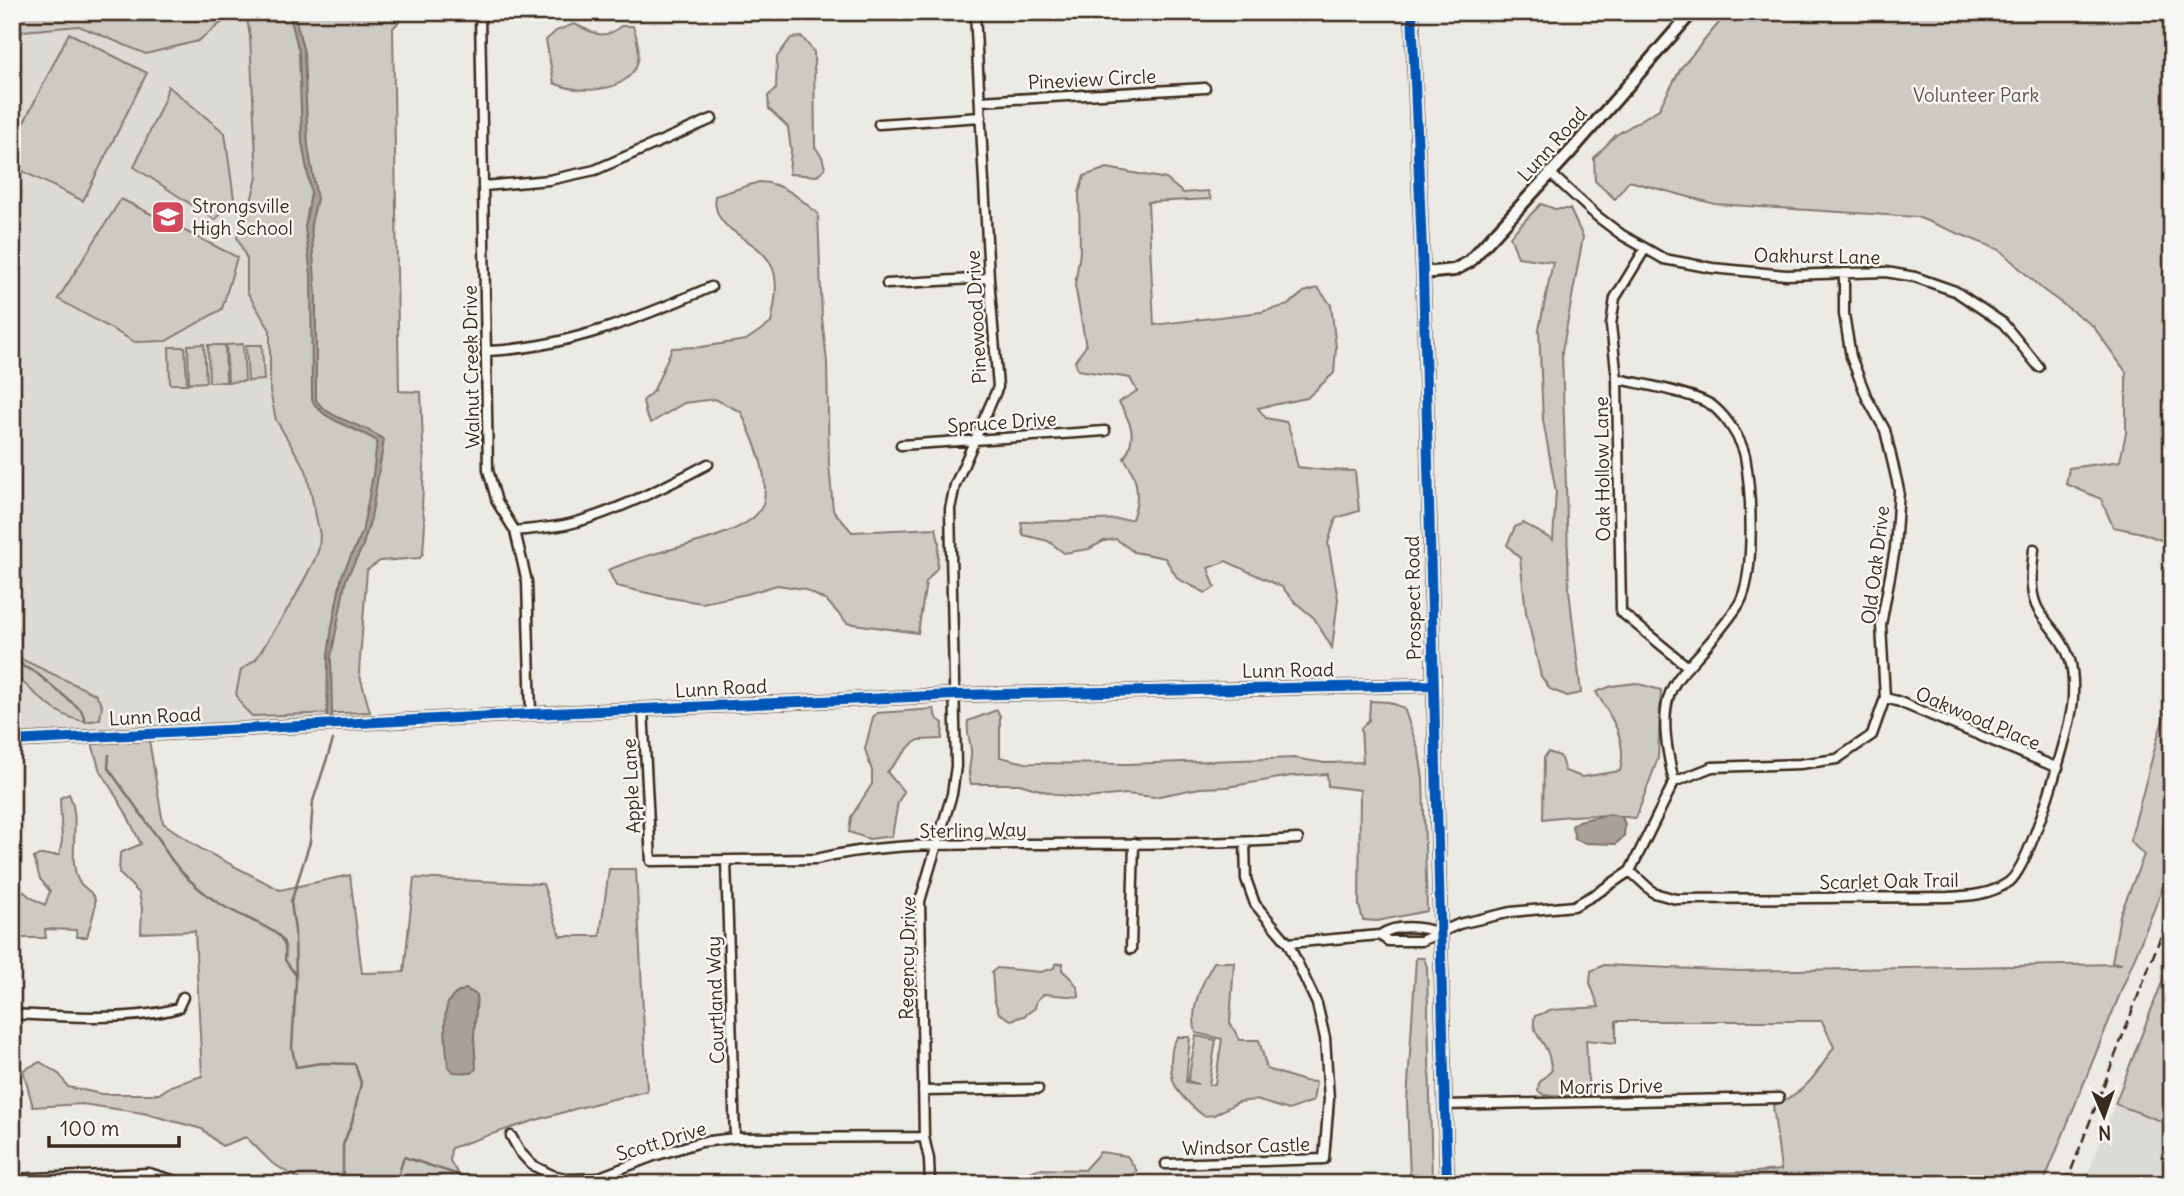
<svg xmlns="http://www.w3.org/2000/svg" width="2184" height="1196" font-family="Delius,sans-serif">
  <rect width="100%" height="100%" fill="#ebeae5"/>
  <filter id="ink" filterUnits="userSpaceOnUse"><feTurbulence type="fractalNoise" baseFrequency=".0143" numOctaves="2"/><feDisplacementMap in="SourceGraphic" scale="14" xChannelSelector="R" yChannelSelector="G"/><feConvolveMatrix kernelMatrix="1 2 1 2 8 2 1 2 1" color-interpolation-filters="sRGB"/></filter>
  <g filter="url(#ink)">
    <path fill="#dcdad4" d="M198 12H322L332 717 12 734V21Z
      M2115 1104 2172 1125V1184H2084Z"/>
    <path fill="#cdcac4" stroke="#847a71" stroke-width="2" d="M12 12H408L393 28 399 391 421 392 424 468 422 506 425 523 423 553 420 558 380 561 367 570 359 672 370 712 252 716 243 707 236 694 241 670 256 659 294 599 315 559 319 548 320 535 306 470 276 420 270 391V330L247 292V259L237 237 248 214 257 177 250 37 247 18 225 20 198 41 146 54 79 26 23 31 12 55Z
      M1728 12H2172V544L2142 533 2113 527 2101 499 2066 484 2069 468 2120 461 2126 433V372L2093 326 2042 289 2000 250 1917 217 1715 204 1629 181 1615 199 1595 181 1594 158 1616 135 1659 109 1681 68Z
      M574 24C594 32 602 42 621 26H633C637 37 641 54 637 64 626 94 577 94 554 83L546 40 556 31Z
      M69 33 147 73 83 201 12 166V146Z
      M802 37 814 52 815 147 822 157 825 168 817 176 789 174 791 150 788 127 769 109 768 96 776 89 777 57 791 38Z
      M168 86 225 133 234 199 215 220 134 167 164 100Z
      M1107 168 1166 179 1183 193 1208 191 1211 199 1148 202 1154 325 1261 312 1288 305 1304 292 1318 288 1331 305 1336 348 1334 373 1307 398 1258 408 1266 418 1286 422C1294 436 1293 452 1298 467L1324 470 1355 471 1359 511 1336 518 1328 543 1338 599 1332 648 1314 618 1295 602 1282 587 1226 561 1208 568 1215 587 1206 593 1178 579 1165 558 1134 552 1116 539 1104 541 1089 549 1064 553 1048 541 1023 535 1021 522 1132 519C1141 497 1138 477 1124 458 1138 436 1131 423 1119 402L1137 391 1130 378 1078 370 1075 361 1086 346 1075 285 1080 252 1079 193 1084 176Z
      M759 182C784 183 800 198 818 214L822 318 827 362 829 464 833 510 852 532 936 528 939 542 937 568 926 582 918 633 847 623 827 601 804 589 777 585 747 594 702 603 665 597 616 586 608 570C623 564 638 558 654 554 680 546 754 533 763 504 771 476 752 436 741 412L715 399 684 403 651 423 646 415 643 401 654 390 672 348 701 347 746 340 771 323C774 307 779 285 773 269 759 234 713 237 715 196Z
      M121 199 237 257 222 309 166 341 135 342 58 299Z
      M1541 204 1555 209H1570L1583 237 1562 352 1569 590 1581 693 1567 696 1550 689 1541 676 1526 612 1520 558 1507 545 1515 527 1523 523 1553 540 1556 492 1543 420 1539 329 1553 262 1518 257 1510 236Z
      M204 344 206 382 189 383 188 345Z
      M243 344 245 381 228 382 226 345Z
      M208 345H225L226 382H209Z
      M246 345H262L264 380 248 381Z
      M169 347H185L187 384H170Z
      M12 650 21 659 95 694 102 705 100 719C69 731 33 692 12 672Z
      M1635 683 1661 690 1658 758 1636 818C1605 814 1575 814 1543 819L1544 758 1548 752 1560 756 1565 771 1582 777 1620 771C1628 740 1612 718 1596 692L1612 686Z
      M2172 693V865L2043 1184H1474V1178L1755 1172 1781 1170 1773 1105C1806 1093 1816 1075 1834 1047L1822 1021H1616V1043L1586 1040 1589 1096 1544 1095 1538 1091 1539 1083 1552 1070C1550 1064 1550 1058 1548 1053 1543 1039 1530 1032 1535 1016L1552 1010 1599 1007 1590 983 1591 971 1604 965 1740 971 2122 964 2112 962 2120 915 2144 855 2130 841 2158 736Z
      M1370 701 1389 702 1404 708 1419 752 1423 779 1427 911 1377 921 1363 920 1359 906 1360 790 1328 786 1327 774 1291 776 1227 787 1200 788 1154 797 1126 794 1087 798 1058 795 1019 784H971C966 772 972 762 971 750 970 739 966 731 968 721L997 710 1000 716V757L1026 763 1128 764 1294 758 1325 763 1363 762 1361 728 1369 720Z
      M934 709 936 718 943 723 942 739 919 740 912 744 887 772 904 792 898 802 892 836 869 839 849 832 851 817 872 784V771L865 749 873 717 877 713Z
      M149 740 163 823 201 849 280 890 350 875 362 973 404 972 414 878 543 884 560 936H600L609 869H636L647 1091C580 1106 516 1125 451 1148L450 1161 464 1184H307L272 1163 246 1137 222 1146 202 1129 143 1113 82 1104 33 1107 23 1070 40 1062 60 1075 68 1087 102 1094H159L171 1086 202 1076 195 931 141 933 142 908 139 893 119 873 120 853 141 844 126 813 99 768 92 743Z
      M69 794C82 821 67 855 78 880 82 888 92 890 95 900 97 909 89 927 87 937H77L76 930 45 929 46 938H12V881L30 897 45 905 50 891 40 879 34 858 39 855H59L62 841 60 798Z
      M2172 956V1125L2115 1104Z
      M1416 958H1424L1427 967 1432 1184H1407L1410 1177 1407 1101Z
      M1214 962H1234L1230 1023 1240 1040H1259L1267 1069 1304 1081 1316 1082 1313 1101 1289 1110 1256 1100 1238 1102 1214 1115 1204 1116C1195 1109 1181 1097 1176 1087 1169 1075 1169 1046 1178 1037H1190L1186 1082 1198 1084 1188 1081 1196 1036 1216 1040 1209 1085 1215 1084 1222 1039 1196 1033C1189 1009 1202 983 1214 962Z
      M1063 963 1062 970C1070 977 1080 986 1079 997L1044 994 1037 1000 1035 1008 1024 1016 1011 1020 999 1013 994 999 992 972 997 968 1041 972 1054 968 1055 964Z
      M1100 1152 1127 1156 1137 1171 1119 1184H1022V1175L1038 1169 1084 1170Z"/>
    <path fill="#a8a198" stroke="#7c7167" stroke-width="2" d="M289 12H294L304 53 308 146 317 199 311 224 316 295V400C331 422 365 423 384 440L371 518 362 548 346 579 331 657 332 717H327L328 656 332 626 342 575 362 533 373 475 377 441C359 429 321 420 312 400L311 275 305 227 311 193 302 142 299 52Z
      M1610 814 1622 817 1625 824 1624 836 1616 844 1584 843 1575 839 1572 826 1579 821Z
      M466 989 477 995 474 1037 476 1068 472 1073 454 1072 448 1067C447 1050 442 1018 448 1003 451 996 459 991 466 989Z"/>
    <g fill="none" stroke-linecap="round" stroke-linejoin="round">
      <path stroke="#7c7167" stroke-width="2.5" d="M12 655 24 667 34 671 81 710 86 722
        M333 740 313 801 310 842 291 902 295 931 296 981 292 1048 296 1067 321 1063 355 1064 361 1083 352 1122 343 1145V1176L358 1184
        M109 755 108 768 161 842C172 867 202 894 225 907 239 915 267 926 278 935 286 942 286 951 285 960L295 974
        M390 1184 396 1183 404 1157 468 1178 470 1184"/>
      <g stroke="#3b2a1e" stroke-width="13">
        <path id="minor" d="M480 12 488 470 497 502 515 531 527 582 531 714
          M980 101 1205 88
          M879 124 981 117
          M1550 173 1598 217 1622 235 1664 259 1712 268 1786 275 1886 272 1915 277 1955 291 2003 323 2039 367
          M484 186 549 180 595 170 712 119
          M1645 249 1615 298 1611 325 1617 379 1621 612 1688 667
          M887 284 989 278
          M487 351C566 348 640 318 711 287
          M1617 379C1638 383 1699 394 1714 407 1727 418 1741 439 1745 456 1751 491 1756 574 1739 604 1729 620 1715 636 1703 650 1692 663 1676 677 1670 693 1660 720 1668 755 1674 782
          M901 445 1105 431
          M515 531C532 529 551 528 569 524 614 513 667 486 708 464
          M1885 698 1897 701 2058 768
          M643 709 651 861 816 859C879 843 947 845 1011 844 1107 843 1202 845 1298 839
          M726 861 735 1138
          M1630 871 1654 893 1676 899 1948 897C1970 896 1990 895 2009 882 2030 866 2066 743 2071 713 2074 699 2074 675 2070 660 2064 640 2050 628 2039 611 2028 592 2032 570 2034 549
          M1380 935 1388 941H1421L1459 924 1511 912 1574 906 1599 892 1630 871 1674 782 1712 767 1800 764 1837 759 1872 735 1885 698 1881 625 1895 549 1899 490 1885 430 1867 398 1851 357 1844 314V273
          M1288 943 1380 935C1396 924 1421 926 1439 933
          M1131 949 1134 843
          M12 1014C62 1016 130 1022 178 1008L183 997
          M923 1091 1038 1089
          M1444 1105 1779 1098
          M511 1136 520 1152 532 1165 552 1175 570 1179 597 1178 654 1156 701 1142 735 1138 924 1137
          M1166 1164 1324 1159 1329 1099 1325 1038 1317 1004 1288 943 1255 904 1246 879 1245 842
          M12 1179 149 1173 176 1181 180 1184
          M930 1184 929 1159 924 1137 920 901 952 794 956 766 950 509 955 485 998 387 989 278 975 12"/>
      </g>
      <g stroke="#3b2a1e" stroke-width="16">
        <path id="tertiary" d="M1412 12 1423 273 1447 1184
          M1423 273 1454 270 1469 262 1571 151 1692 12
          M12 741 531 714 955 695 1432 685"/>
      </g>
      <use href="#minor" stroke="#f6f6f2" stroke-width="8"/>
      <use href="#tertiary" stroke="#f6f6f2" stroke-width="10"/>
      <path stroke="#3b2a1e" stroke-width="2.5" stroke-dasharray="10 5" stroke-linecap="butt" d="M2066 1184 2172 907"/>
      <g stroke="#f6f6f2" stroke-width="15">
        <path id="cycleway" d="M1412 12 1423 273 1447 1184
          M12 741 531 714 955 695 1432 685"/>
      </g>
      <use href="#cycleway" stroke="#0057b8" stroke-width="10"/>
    </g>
  </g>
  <defs>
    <g id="school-square" transform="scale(1.75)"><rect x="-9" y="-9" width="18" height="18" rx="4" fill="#d1495b" stroke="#f6f6f2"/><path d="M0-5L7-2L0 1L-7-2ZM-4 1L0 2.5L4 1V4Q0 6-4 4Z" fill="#fff"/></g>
  </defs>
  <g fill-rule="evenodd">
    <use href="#school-square" x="168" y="217"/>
  </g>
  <g text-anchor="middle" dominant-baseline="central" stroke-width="5" stroke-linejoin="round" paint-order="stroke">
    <g font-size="19" fill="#3b2a1e" stroke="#f6f6f2">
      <text transform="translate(1092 79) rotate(-3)">Pineview Circle</text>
      <text transform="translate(1552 144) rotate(-48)">Lunn Road</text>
      <text transform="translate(1817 256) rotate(1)">Oakhurst Lane</text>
      <text transform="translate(976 317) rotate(-93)">Pinewood Drive</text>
      <text transform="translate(471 367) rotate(-91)">Walnut Creek Drive</text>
      <text transform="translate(1002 422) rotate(-4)">Spruce Drive</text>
      <text transform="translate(1602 469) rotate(-91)">Oak Hollow Lane</text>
      <text transform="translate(1875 565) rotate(-83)">Old Oak Drive</text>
      <text transform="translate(1413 598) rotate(-91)">Prospect Road</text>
      <text transform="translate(1288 670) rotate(-1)">Lunn Road</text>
      <text transform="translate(721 688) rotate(-3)">Lunn Road</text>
      <text transform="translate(155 716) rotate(-3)">Lunn Road</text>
      <text transform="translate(1978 718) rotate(23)">Oakwood Place</text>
      <text transform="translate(631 786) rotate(-93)">Apple Lane</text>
      <text transform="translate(973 830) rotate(-1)">Sterling Way</text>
      <text transform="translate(1889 881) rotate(-1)">Scarlet Oak Trail</text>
      <text transform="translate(907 958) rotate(-89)">Regency Drive</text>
      <text transform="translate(715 1000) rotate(-92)">Courtland Way</text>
      <text transform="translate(1611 1086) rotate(-1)">Morris Drive</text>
      <text transform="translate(661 1141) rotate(-17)">Scott Drive</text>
      <text transform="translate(1246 1146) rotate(-2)">Windsor Castle</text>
    </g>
    <g font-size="19" fill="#605248" stroke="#f6f6f2">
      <text x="1976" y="95">Volunteer Park</text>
    </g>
    <g font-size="19" fill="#3b2a1e" stroke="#f6f6f2" text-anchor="start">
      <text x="192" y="206">Strongsville<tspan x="192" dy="22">High School</tspan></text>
    </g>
  </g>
  <rect width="2184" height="1196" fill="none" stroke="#f6f6f2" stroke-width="42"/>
  <rect x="21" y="21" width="2142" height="1154" fill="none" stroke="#3b2a1e" stroke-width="2.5" filter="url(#ink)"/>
  <g transform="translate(2104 1116) rotate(178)" stroke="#f6f6f2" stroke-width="5" paint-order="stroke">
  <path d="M0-5L12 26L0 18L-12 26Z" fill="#3b2a1e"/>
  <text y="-10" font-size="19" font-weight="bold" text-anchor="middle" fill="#3b2a1e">N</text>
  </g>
  <path d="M49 1136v10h130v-10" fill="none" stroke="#3b2a1e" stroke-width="3.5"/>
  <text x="60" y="1136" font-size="21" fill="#3b2a1e" stroke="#f6f6f2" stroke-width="5" paint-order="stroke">100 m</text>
</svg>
